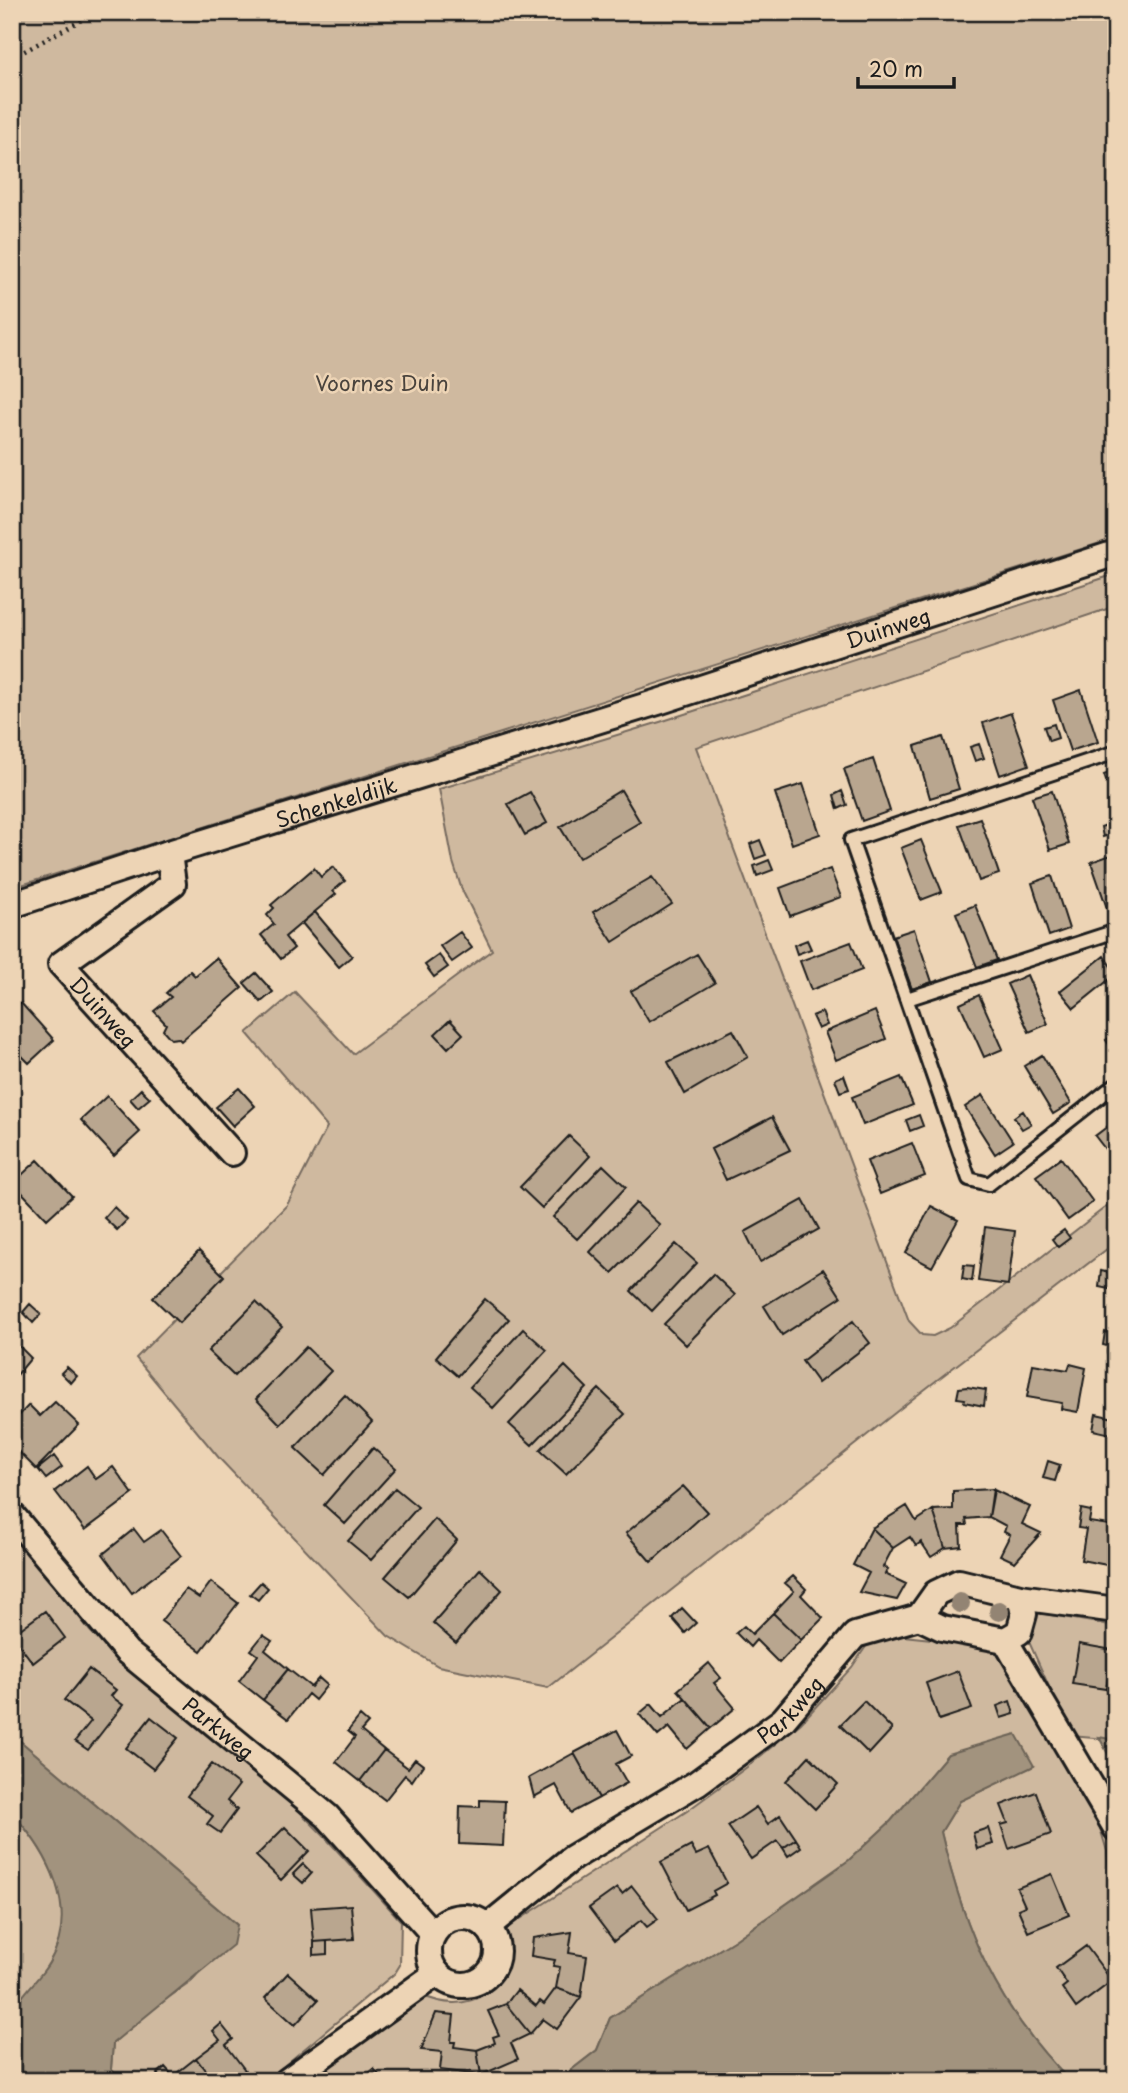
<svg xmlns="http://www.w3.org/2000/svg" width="1128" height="2093" font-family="'Playpen Sans',sans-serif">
  <rect width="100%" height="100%" fill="#edd4b5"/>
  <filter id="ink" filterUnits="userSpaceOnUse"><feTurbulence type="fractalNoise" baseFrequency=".0143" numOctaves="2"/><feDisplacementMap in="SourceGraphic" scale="14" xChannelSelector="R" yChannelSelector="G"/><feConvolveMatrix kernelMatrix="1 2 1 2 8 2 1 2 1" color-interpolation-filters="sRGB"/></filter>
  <g filter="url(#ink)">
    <path fill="#cfb99f" stroke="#766a5e" stroke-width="2" d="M12 12H1116V538L12 888Z
      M1116 574V606L696 747 909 1321 922 1335 933 1336 950 1328 1116 1199V1242L915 1397 548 1688 438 1666 388 1636 219 1458 136 1358 287 1205 327 1127 247 1033 295 992 353 1054 492 950 462 890 453 862 439 789 660 722Z
      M12 1530 90 1631 135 1675 268 1780 323 1835 401 1921 400 1965 395 1973 266 2081H121L111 2069 113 2043 146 2013 191 1982 237 1925 12 1734Z
      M1033 1612 1116 1626V1740L1071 1736 1025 1633Z
      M894 1635 1007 1647 1096 1815 1107 1851 1111 1891 1116 1898V2081H1070C996 2006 965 1933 941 1832L960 1801 1033 1766 948 1754 891 1821 849 1860 735 1940 610 2018 597 2050 557 2081H300L421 1995C454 2010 494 2005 503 1963 506 1948 500 1939 508 1927L687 1811 747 1767 801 1723 852 1667 869 1642Z
      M12 1813C42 1845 73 1895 59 1941 50 1968 28 1991 12 2015Z"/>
    <path fill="#a2937e" stroke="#6c6357" stroke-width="2" d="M12 1734 237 1925 233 1945 113 2043 111 2069 121 2081H12C12 2061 8 2035 12 2016 17 1997 39 1980 49 1963 80 1910 49 1853 12 1813Z
      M1016 1734 1034 1766 960 1801 941 1832C965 1933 996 2006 1070 2081H557L597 2050 610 2018 735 1940 849 1860 891 1821 948 1754Z
      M1099 1737 1116 1740V1769Z"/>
    <path fill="#b9a68f" stroke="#1c1c1c" stroke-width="2" d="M1081 690 1098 742 1070 751 1053 700Z
      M1011 713 1029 765 1000 775 983 723Z
      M1054 724 1058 738 1049 741 1044 727Z
      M943 737 959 789 930 798 915 746Z
      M979 744 984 758 975 761 970 747Z
      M873 759 890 811 862 821 844 769Z
      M1116 771V809L1104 775Z
      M803 784 820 834 792 844 775 793Z
      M621 790 640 822 579 858 560 827Z
      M842 791 847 805 838 809 834 795Z
      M1052 791 1069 844 1050 850 1032 797Z
      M530 792 547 823 525 835 508 804Z
      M980 818 999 874 979 881 959 825Z
      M1115 822 1116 833 1103 837 1101 827Z
      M760 840 766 855 755 859 750 844Z
      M921 840 942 892 921 900 901 848Z
      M1111 855 1116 870V912L1109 914 1091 862Z
      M769 860 773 870 757 876 754 866Z
      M333 867 345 881 333 891 336 894 285 937 294 948 281 959 261 935 274 924 267 915 274 908 271 905 314 868 321 877Z
      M830 869 841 897 790 916 780 888Z
      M1052 876 1069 929 1049 936 1032 883Z
      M652 877 672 904 613 942 593 912Z
      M975 905 997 960 977 967 956 913Z
      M315 912 352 956 339 967 302 923Z
      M914 929 932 982 912 989 893 936Z
      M460 932 472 948 452 962 440 946Z
      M807 940 811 949 797 954 794 945Z
      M851 942 862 970 811 990 800 961Z
      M697 954 715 983 649 1022 631 991Z
      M439 955 448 967 434 977 425 965Z
      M1104 956 1116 974 1074 1008 1060 991Z
      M216 958 242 988 181 1041 178 1038 171 1039 163 1030 166 1024 154 1011 171 997 166 993 190 971 195 976Z
      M256 973 273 992 261 1002 244 983Z
      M1027 975 1048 1024 1029 1032 1007 984Z
      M979 995 1003 1049 984 1057 960 1004Z
      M21 1003 54 1040 29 1063 12 1046V1011Z
      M875 1011 886 1039 836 1060 825 1032Z
      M822 1012 827 1025 818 1029 812 1016Z
      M450 1020 463 1034 448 1048 435 1034Z
      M733 1030 748 1057 685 1094 668 1062Z
      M1116 1033V1055L1106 1040Z
      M1042 1055 1071 1103 1053 1114 1024 1066Z
      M844 1075 849 1089 840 1092 835 1079Z
      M901 1077 913 1105 863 1125 852 1097Z
      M239 1088 255 1106 233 1126 216 1107Z
      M141 1089 150 1098 138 1108 130 1099Z
      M983 1095 1013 1142 995 1154 965 1107Z
      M107 1096 140 1132 114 1156 81 1120Z
      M1023 1111 1031 1124 1022 1129 1014 1117Z
      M919 1115 923 1126 910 1131 906 1120Z
      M772 1117 790 1150 726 1180 711 1149Z
      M1116 1120V1163L1095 1136Z
      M569 1136 590 1156 542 1208 520 1187Z
      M912 1143 925 1176 880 1194 867 1161Z
      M1061 1158 1093 1202 1068 1220 1036 1176Z
      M38 1160 72 1196 47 1219 13 1183Z
      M603 1165 626 1187 577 1239 553 1217Z
      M803 1200 819 1229 760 1262 745 1232Z
      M636 1203 660 1225 612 1273 590 1252Z
      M931 1206 958 1220 932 1267 906 1253Z
      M114 1207 127 1220 117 1230 104 1218Z
      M985 1227 1015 1231 1008 1285 978 1281Z
      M1064 1230 1070 1238 1058 1247 1052 1239Z
      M676 1244 697 1263 652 1311 631 1291Z
      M199 1251 224 1276 179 1323 153 1298Z
      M964 1265 974 1266 972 1281 962 1279Z
      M823 1269 841 1297 782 1335 764 1306Z
      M1101 1271 1116 1274 1114 1290 1099 1287Z
      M713 1274 735 1295 686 1345 664 1324Z
      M485 1299 509 1319 458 1376 436 1357Z
      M256 1302 282 1327 234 1376 208 1351Z
      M30 1304 41 1314 33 1323 23 1312Z
      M853 1321 870 1343 818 1383 802 1361Z
      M523 1329 547 1350 493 1408 470 1387Z
      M1105 1332 1116 1334V1348L1103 1345Z
      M12 1339 31 1358 12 1381Z
      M306 1347 331 1371 280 1424 256 1399Z
      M1033 1364 1068 1370 1070 1364 1086 1368 1078 1412 1061 1409 1062 1403 1027 1397Z
      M565 1366 587 1388 532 1445 509 1424Z
      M67 1367 77 1376 71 1383 61 1373Z
      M967 1387 986 1390 984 1406 964 1402 965 1399 957 1398 959 1388Z
      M599 1389 625 1414 566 1474 540 1450Z
      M345 1395 372 1422 324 1475 295 1448Z
      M55 1402 79 1425 36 1469 12 1445V1423L29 1405 40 1416Z
      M1096 1414 1114 1418 1111 1434 1093 1430Z
      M373 1448 396 1468 345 1524 324 1505Z
      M54 1456 62 1467 46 1479 38 1469Z
      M1048 1461 1060 1465 1055 1481 1043 1478Z
      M87 1466 96 1479 113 1467 133 1494 85 1530 55 1491Z
      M683 1486 707 1512 651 1562 626 1533Z
      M395 1488 418 1507 371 1560 348 1541Z
      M993 1489 989 1517 966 1519 967 1525H960L961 1546 945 1548 933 1510 953 1509V1491Z
      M994 1490 1030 1507 1022 1524 1041 1533 1015 1562 1000 1555 1010 1535 1004 1532 1006 1526 989 1517Z
      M907 1506 916 1521 933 1510 945 1548 931 1557 921 1542 916 1546 910 1537 893 1548 872 1528Z
      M1081 1509 1091 1511 1089 1522 1116 1526 1112 1566 1081 1560 1086 1529 1078 1528Z
      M435 1519 457 1540 409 1597 385 1577Z
      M872 1528 893 1548 883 1567 888 1569 885 1574 906 1584 897 1600 859 1592 869 1573 853 1565Z
      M134 1529 144 1542 161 1530 181 1556 132 1593 103 1554Z
      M1116 1543V1567L1112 1566Z
      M480 1569 502 1590 456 1643 433 1623Z
      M793 1576 806 1589 801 1595 823 1618 801 1640 773 1613 794 1591 785 1583Z
      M211 1582 238 1603 201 1651 161 1621 186 1589 199 1598Z
      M261 1582 268 1588 258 1600 250 1594Z
      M682 1608 696 1623 685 1633 672 1618Z
      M45 1611 65 1638 33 1663 12 1635Z
      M773 1613 801 1640 779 1663 756 1640 750 1647 736 1633 744 1626 752 1634Z
      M263 1635 272 1641 265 1650 288 1669 263 1700 239 1681 258 1655 251 1650Z
      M1079 1644 1113 1650 1106 1689 1072 1684Z
      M709 1663 721 1678 714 1683 735 1708 711 1728 678 1690Z
      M89 1669 116 1690 111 1696 123 1705 88 1750 75 1741 91 1721 64 1700Z
      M288 1669 311 1687 319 1678 327 1685 315 1700 308 1694 288 1719 263 1700Z
      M958 1671 972 1709 939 1720 926 1683Z
      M685 1698 711 1728 687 1749 669 1727 658 1736 639 1714 651 1704 662 1717Z
      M864 1701 892 1729 869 1754 840 1725Z
      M1010 1701 1014 1714 1001 1718 997 1706Z
      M360 1716 368 1723 361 1731 384 1750 360 1781 336 1762 355 1737 348 1731Z
      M151 1717 178 1738 153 1769 126 1748Z
      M617 1730 631 1756 616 1764 627 1783 599 1798 574 1753Z
      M384 1750 408 1768 415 1759 423 1765 412 1781 405 1775 385 1800 360 1781Z
      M574 1753 599 1798 571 1813 556 1785 534 1797 529 1778Z
      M809 1756 838 1784 815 1809 786 1781Z
      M212 1764 239 1785 227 1801 237 1810 220 1833 207 1824 213 1816 187 1796Z
      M1036 1792 1051 1834 1009 1849 1001 1825 1008 1823 1001 1805Z
      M480 1800 505 1801 503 1846 459 1844 460 1806 480 1807Z
      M756 1807 768 1824 780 1815 796 1839 783 1848 777 1841 751 1859 728 1826Z
      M285 1827 309 1851 281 1880 256 1856Z
      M988 1828 993 1844 977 1849 973 1833Z
      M796 1839 801 1847 788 1856 783 1848Z
      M691 1846 696 1855 709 1849 727 1883 713 1891 715 1895 686 1910 661 1862Z
      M303 1864 312 1873 303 1883 293 1874Z
      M1052 1874 1069 1915 1028 1932 1018 1909 1025 1906 1017 1888Z
      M632 1886 658 1919 647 1927 641 1920 614 1941 589 1908 617 1888 622 1894Z
      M351 1905 354 1939 314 1942 311 1908Z
      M12 1930 19 1940 12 1944Z
      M572 1932 569 1953 587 1956 581 1997 556 1988 560 1967 553 1966 555 1960 531 1956 533 1938Z
      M327 1941V1954L314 1955V1942Z
      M1086 1946 1112 1981 1076 2008 1062 1988 1067 1984 1056 1968Z
      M288 1973 318 2000 295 2025 265 1998Z
      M556 1988 581 1997 557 2029 543 2019 530 2034 506 2004 517 1990 536 2006 540 2001 544 2004Z
      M506 2004 530 2034 511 2043 518 2059 481 2075 477 2050 495 2043 493 2037 499 2035 488 2011Z
      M436 2013 454 2015 451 2042H455L454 2047 477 2050 481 2075 440 2070 442 2052 421 2050Z
      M221 2024 233 2039 226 2045 245 2070 232 2081H213L196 2058 220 2040 213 2031Z
      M196 2058 213 2081H163L157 2074 165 2067 173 2076Z
      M374 2069 384 2081H359Z"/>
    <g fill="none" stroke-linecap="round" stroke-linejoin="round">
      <g stroke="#1c1c1c" stroke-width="18">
        <path id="lane" d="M1116 752 851 840 969 1179 989 1184 1116 1084
          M907 999 1116 931
          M1115 1352H1116"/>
      </g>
      <g stroke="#1c1c1c" stroke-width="30">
        <g id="street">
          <path id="s1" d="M169 853 173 884 61 964 232 1153"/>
          <path id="s2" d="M12 905 169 853 661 701 1116 553"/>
          <path id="s3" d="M12 1515 127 1652 327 1816 433 1934"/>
          <path d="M959 1582 1020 1597 1024 1614 1019 1632 1005 1640 942 1628 919 1617 936 1593Z"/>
          <path d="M1020 1597 1116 1610"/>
          <path d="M1005 1640 1116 1828"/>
          <circle cx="463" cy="1951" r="34"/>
          <path id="s4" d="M487 1927 572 1858 697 1783 783 1720 855 1635 919 1617"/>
          <path d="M287 2081 437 1973"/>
        </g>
      </g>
      <path stroke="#1c1c1c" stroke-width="4.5" stroke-dasharray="2 5" stroke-linecap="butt" d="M12 58 96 12"/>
      <use href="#lane" stroke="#edd4b5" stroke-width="12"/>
      <use href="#street" stroke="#edd4b5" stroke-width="24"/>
    </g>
    <g fill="#938473">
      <circle cx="960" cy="1603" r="10"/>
      <circle cx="999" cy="1611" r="10"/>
    </g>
  </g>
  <g text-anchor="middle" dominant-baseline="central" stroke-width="5" stroke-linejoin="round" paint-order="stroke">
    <g font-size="21" fill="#49433d" stroke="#edd4b5">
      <text x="382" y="382">Voornes Duin</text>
    </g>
    <g font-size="21" fill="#1c1c1c" stroke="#edd4b5">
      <text stroke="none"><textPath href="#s2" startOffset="919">Duinweg</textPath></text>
      <text stroke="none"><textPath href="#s2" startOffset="340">Schenkeldijk</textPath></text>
      <text stroke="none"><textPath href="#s1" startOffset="233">Duinweg</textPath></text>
      <text stroke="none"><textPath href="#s4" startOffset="374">Parkweg</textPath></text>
      <text stroke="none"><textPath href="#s3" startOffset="298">Parkweg</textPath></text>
    </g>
  </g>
  <rect width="1128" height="2093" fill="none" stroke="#edd4b5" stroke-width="42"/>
  <rect x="21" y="21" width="1086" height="2051" fill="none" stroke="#1c1c1c" stroke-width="2.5" filter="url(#ink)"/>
  <path d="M858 77v10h96v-10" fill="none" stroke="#1c1c1c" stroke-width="3.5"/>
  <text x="869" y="77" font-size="21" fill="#1c1c1c" stroke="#edd4b5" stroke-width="5" paint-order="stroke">20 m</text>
</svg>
